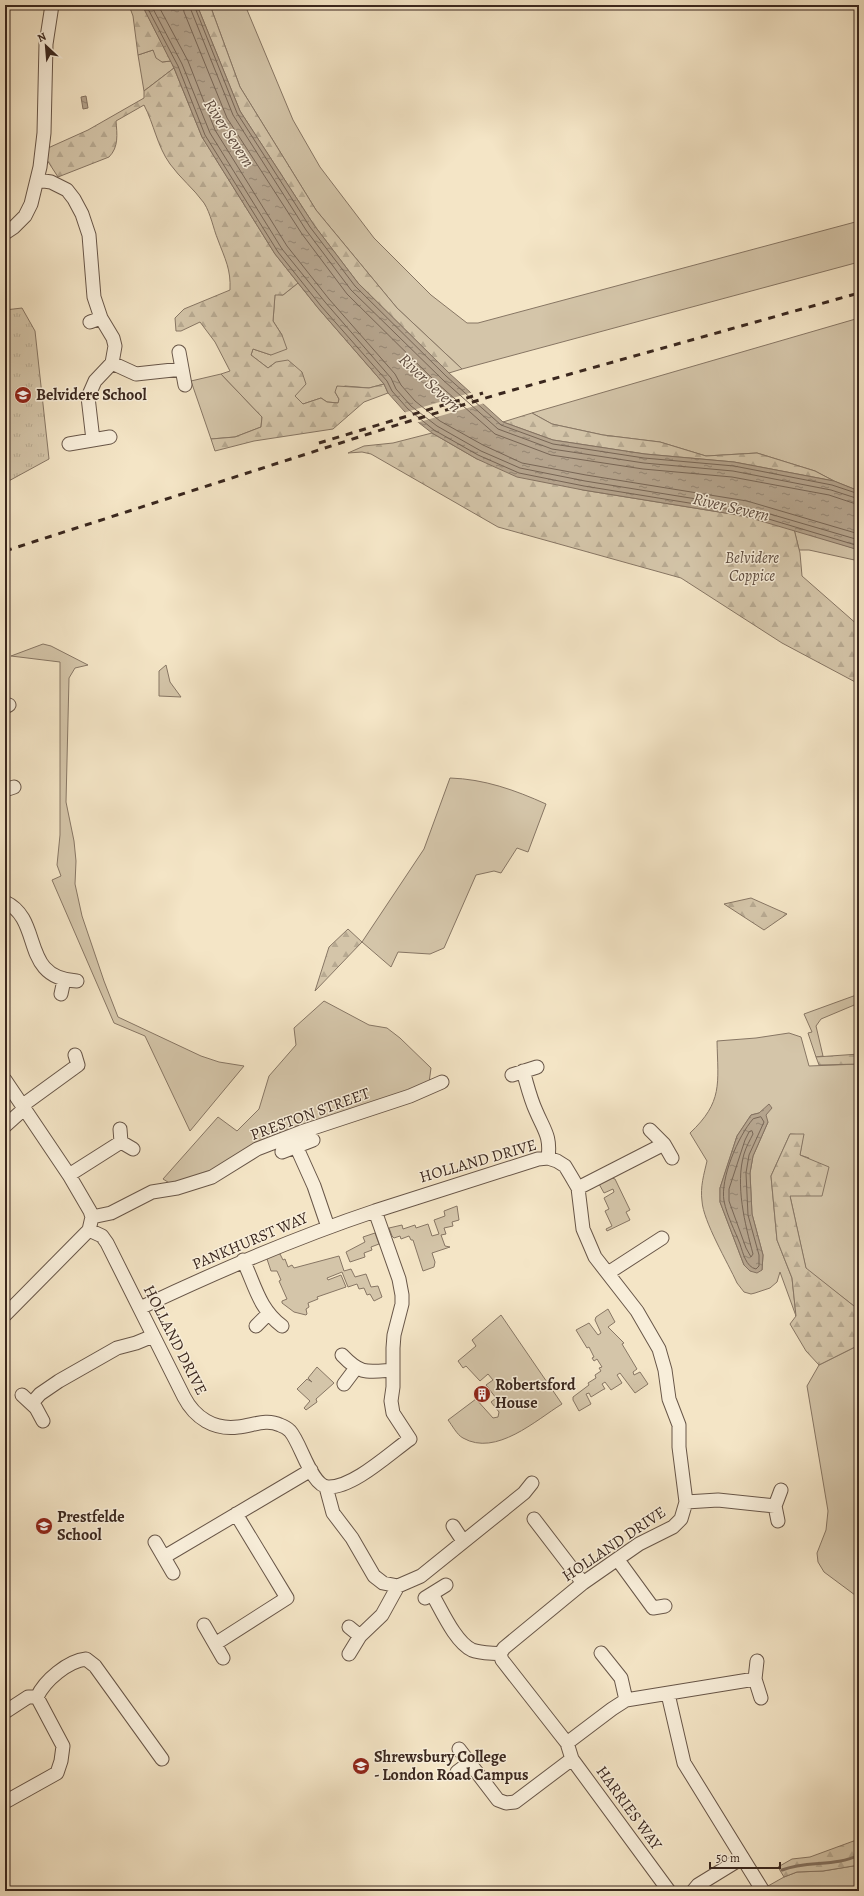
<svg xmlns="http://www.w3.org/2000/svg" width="864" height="1896" font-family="Alegreya,serif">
  <defs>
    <pattern id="forest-firs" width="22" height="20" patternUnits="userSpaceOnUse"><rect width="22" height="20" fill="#d4c5a9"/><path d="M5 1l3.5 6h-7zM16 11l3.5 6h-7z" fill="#b7a991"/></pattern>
    <pattern id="park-tufts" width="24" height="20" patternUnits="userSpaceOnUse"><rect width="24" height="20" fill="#d4c5a9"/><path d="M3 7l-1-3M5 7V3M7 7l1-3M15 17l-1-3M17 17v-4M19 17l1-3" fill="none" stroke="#b7a991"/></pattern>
    <pattern id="water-ripples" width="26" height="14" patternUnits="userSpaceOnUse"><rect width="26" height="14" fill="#b5a48d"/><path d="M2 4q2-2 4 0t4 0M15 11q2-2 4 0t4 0" fill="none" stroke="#948673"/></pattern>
  </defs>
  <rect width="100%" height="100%" fill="#f4e5c6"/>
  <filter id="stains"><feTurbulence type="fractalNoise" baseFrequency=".005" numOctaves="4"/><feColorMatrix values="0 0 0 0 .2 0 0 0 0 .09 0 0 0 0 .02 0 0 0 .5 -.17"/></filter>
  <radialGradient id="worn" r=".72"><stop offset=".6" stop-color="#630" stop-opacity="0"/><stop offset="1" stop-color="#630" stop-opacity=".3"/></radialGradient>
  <path fill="#d4c5a9" stroke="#877664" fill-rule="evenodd" d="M210 5H245L293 120 320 167 374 238 431 295 467 323H478L859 221V262L462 369 397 308 316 210 240 87Z
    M153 50 162 62 171 61 174 68 144 91 138 55Z
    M298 283 318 308 384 384 369 388 345 386 335 392 339 399V403L327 402 321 398 303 404 295 396 276 362 268 368 251 355 253 349 271 355 282 335 273 321 275 294 283 295Z
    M859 318V491L834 481 815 471 757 453 706 456 660 442 603 435 552 424 532 413Z
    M221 374 262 417 261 427 235 437 211 439 191 381Z
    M794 529 859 550V561L809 550H799Z
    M43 644 51 646 88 665 75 668 69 678 66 802 74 841 76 861 75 884 82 916 104 981 118 1017 201 1056 219 1062 244 1066 190 1131 145 1036 114 1023 52 880 61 876 57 865 60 835V662L11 656Z
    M166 665 170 682 181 697 159 696V671Z
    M450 778C484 779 515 790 546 804L528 852 517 848 501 873 494 871 476 875 444 948 430 954 398 952 391 967 362 942 424 849Z
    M859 994V1003L821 1019 816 1026 823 1056 816 1057 808 1033 812 1032 804 1014Z
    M324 1001 369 1025 387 1028 400 1038 431 1068 429 1083 209 1173 171 1184 163 1179 218 1117 237 1131 259 1109 269 1076 296 1045 294 1028Z
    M789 1033 801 1037 809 1066 859 1064V1310L806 1269 790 1196 809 1158 800 1155 803 1135 790 1134 771 1176 777 1240 792 1278 796 1316 780 1272 777 1282 770 1288 755 1293 751 1294 744 1292 737 1283C728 1263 703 1221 702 1201 700 1187 704 1174 707 1161L690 1133C723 1102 718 1084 717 1041L756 1038ZM759 1113 768 1122 753 1156 750 1173 752 1214 763 1255 762 1270 744 1265 720 1202V1188L737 1136 751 1115Z
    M612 1178 615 1179 630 1210 626 1212 630 1220 607 1231 606 1229 612 1226 605 1211 609 1209 604 1198 614 1192 613 1189 604 1193 599 1184Z
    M457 1206 459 1220 452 1222 453 1226 444 1228 446 1234 441 1235 445 1246 450 1247 432 1253 435 1262 434 1267 423 1271 413 1240H411L409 1236 401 1239 400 1236 394 1238 392 1236 389 1228 402 1225 403 1229 415 1225 416 1228 428 1224 432 1236 439 1234 434 1220 445 1216 444 1211Z
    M375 1233 379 1244 371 1247 372 1250 364 1253 365 1257 350 1262 346 1252 365 1242 363 1237Z
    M277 1253 280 1254 283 1260 285 1259 288 1267 292 1265 294 1268 339 1256 344 1271 351 1269 355 1277 366 1274 371 1287 378 1286 382 1297 374 1301 370 1294 367 1295 364 1288 359 1289 357 1284 348 1287 342 1272 327 1278 328 1280 341 1275 346 1287 317 1297 318 1299 308 1303 309 1307 306 1309 307 1314 306 1315 294 1312 282 1303V1301L287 1299 279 1281 281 1280 277 1271H271L267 1259 265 1258Z
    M608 1309 615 1322 608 1327 624 1343 622 1344 637 1369 633 1372 634 1375 640 1372 648 1384 635 1393 620 1373 617 1375 622 1383 611 1390 605 1382 602 1384 605 1389H604L591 1397 589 1393 586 1394 591 1404 579 1411 573 1400V1397L589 1385 588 1383 596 1378 595 1375 601 1371 599 1368 602 1367 597 1359 594 1361 592 1358 594 1357 589 1347 587 1348 576 1330 589 1323 598 1335 601 1333 595 1320 596 1317Z
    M501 1315 562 1404C536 1420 496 1457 463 1438 457 1435 452 1425 448 1420L476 1399 493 1418 498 1417 499 1412 491 1402 496 1398 486 1385 493 1380 488 1374 480 1381 466 1366 463 1368 458 1361 476 1346 472 1340Z
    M859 1332V1598L824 1572 818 1562 817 1553 826 1530 828 1511 807 1386 819 1365 855 1347Z
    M317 1367 334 1383 316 1399 317 1402 306 1410 304 1408 310 1401 297 1389 307 1379 312 1382 308 1378Z
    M859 1865V1891H772L768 1886 784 1877 797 1872 823 1871Z"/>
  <path fill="url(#forest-firs)" stroke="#877664" d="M137 5H142L171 61 162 62 156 58 153 50 138 55 133 16 130 8Z
    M197 5H210L240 87 316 210 397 308 462 369 449 373 358 283 314 225 240 111Z
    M174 68 202 137 275 254 298 283 283 295H275L273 321 282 335 287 349 271 355 253 349 251 355 268 368 276 362 288 360 302 372 306 384 295 396 303 404 321 398 327 402 338 403 339 399 335 392 337 386 369 388 384 384 388 393 364 402 333 429 254 441 215 451 211 439 235 437 261 427 262 417 221 374 230 371 215 342 200 322 181 331H176L175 318 184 309 230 290C231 269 225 259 218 240 213 228 211 214 204 203 194 189 180 178 170 164 157 146 154 124 144 105L116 121C117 134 119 147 109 157L58 177 47 160 48 148 88 130 144 98V91Z
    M532 413 552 424 603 435 660 442 706 456 757 453 815 471 834 481 734 462 645 454 553 440 503 422Z
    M432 433 477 459 583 490 744 516 794 529 800 553 802 576 859 626V684L782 643 681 578 498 527 371 454 362 452 348 453 364 446 393 443Z
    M751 898 787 914 764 930 724 904Z
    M348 929 362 942 315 991 329 947Z
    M859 1054V1064L819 1065 816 1057Z
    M790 1134H804L800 1155 829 1167 822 1196H790L806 1268 859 1310V1332L855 1347 819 1365 806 1351 790 1324 796 1316 792 1278 777 1240 771 1176Z
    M859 1839V1865L823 1871 797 1872 784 1877 778 1867 792 1859 810 1857Z"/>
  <path fill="url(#park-tufts)" stroke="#877664" d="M22 308 35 331 49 459 5 483V310Z"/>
  <path fill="url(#water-ripples)" stroke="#847261" d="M142 5H197L240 111 314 225 358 283 449 373 503 422 553 440 645 454 734 462 834 481 859 491V550L744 516 583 490 517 477 477 459 432 433 405 412 388 393 384 384 318 308 275 254 202 137 174 68Z
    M86 96 88 108 83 109 81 97Z
    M769 1104 772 1108 766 1115 768 1122 753 1156 750 1173 752 1214 763 1255 762 1270 757 1273 750 1271 744 1265 720 1202V1188L737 1136 751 1115 759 1113Z"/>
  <path fill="#f4e5c6" d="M473 392 485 403 416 423 403 413Z"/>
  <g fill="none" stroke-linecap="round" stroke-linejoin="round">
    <path stroke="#786656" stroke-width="1" d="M146 5 178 66 205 135 278 252 321 306 387 381 392 391 408 409 434 430 478 455 519 473 584 486 745 512 859 546
      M151 5 182 64 210 133 282 249 325 302 391 378 396 389 411 406 437 426 481 451 520 468 585 481 746 507 859 540
      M158 5 188 61 215 130 287 246 329 299 395 374 401 385 415 401 440 421 483 445 522 463 586 475 747 501 859 534
      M183 5 184 12 227 118 302 234 347 294 438 384 495 434 551 455 643 469 732 477 829 495 859 505
      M189 5 233 115 306 230 351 290 443 380 498 429 552 449 644 463 733 471 831 490 859 499
      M194 5 237 113 310 227 355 286 446 376 501 425 553 444 644 458 734 466 832 485 859 494
      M761 1117 764 1122 749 1155 746 1173 748 1215 759 1255V1266L756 1269C746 1267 743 1253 740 1244 735 1231 727 1216 724 1201 720 1179 738 1136 753 1119Z
      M752 1131 753 1134C750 1140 746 1147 744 1154 735 1185 745 1224 753 1254L751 1257 746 1248 729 1201V1189L745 1140 749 1132Z"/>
    <path stroke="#847261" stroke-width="3" d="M782 1870C807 1860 835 1867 859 1855"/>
    <g stroke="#685648" stroke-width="15">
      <path id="minor" d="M37 180 51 182 67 190 74 199 82 214 89 235 94 297 101 318 113 338 115 346 112 363 95 381 88 397 93 440
        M5 233 14 227 25 216 31 204 40 167 44 133 46 44 52 5
        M90 322 101 318
        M179 352 185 385
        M112 363 136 374 182 369
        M69 444 110 437
        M5 707 9 705
        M5 790 14 787
        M5 902C44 920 19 978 77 981
        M61 994 64 980
        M523 1071C527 1084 530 1098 536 1111 544 1130 551 1136 548 1158
        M512 1075 537 1067
        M5 1080 69 1175 90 1211 92 1217 89 1230 5 1315
        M23 1105 78 1065 75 1055
        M5 1126 25 1108
        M120 1129 121 1142 133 1149
        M650 1130 664 1144 672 1158
        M296 1146 314 1186 328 1227
        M282 1152 313 1140
        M69 1175 121 1142
        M578 1188 664 1144
        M92 1217 111 1213 152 1192 177 1188 212 1177 257 1149 301 1132 410 1096 442 1082
        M89 1230 102 1236 107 1243 184 1397C195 1418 214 1430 238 1427 252 1426 266 1418 280 1425 283 1426 287 1428 290 1431 301 1443 311 1486 328 1487 353 1488 390 1453 410 1439L393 1413 391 1401 393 1387V1348L394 1335 402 1304V1295L399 1279 375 1211 538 1159 548 1158 557 1161 565 1166 571 1176 578 1188 583 1229 595 1257 637 1311 659 1349 665 1370 669 1399 679 1425V1447L686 1502 681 1519 673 1527 639 1544 583 1583 504 1648 500 1654 502 1660 563 1738 567 1743 572 1759 669 1891
        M243 1260C255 1285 259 1309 282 1326
        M608 1273 662 1238
        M140 1308C218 1271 294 1238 375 1211
        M256 1326 268 1314
        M342 1355C361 1375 367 1372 393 1370
        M344 1384 356 1368
        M22 1395 36 1408 43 1421
        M32 1403 40 1394 59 1381 117 1348 136 1343 153 1336
        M326 1487 333 1513 352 1538 374 1576 383 1583 398 1586 421 1576 524 1493 532 1483
        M686 1502 718 1500 775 1506
        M534 1519 583 1583
        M778 1521 775 1506 781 1490
        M453 1526 463 1541
        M155 1542 173 1573
        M164 1557 311 1470
        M618 1560 653 1608 665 1606
        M432 1594C441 1609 455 1642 472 1650 479 1653 491 1653 500 1654
        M425 1598 446 1585
        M204 1625 223 1658
        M349 1627 360 1636
        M215 1644 287 1598 236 1514
        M601 1653 621 1678 626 1700
        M349 1654 360 1636 382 1615 398 1586
        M757 1661 755 1679 761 1698
        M668 1694 684 1763 763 1891
        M5 1712 28 1697H37
        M567 1743 612 1709 626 1700 755 1679
        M459 1749 498 1800 506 1803 515 1802 572 1759
        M457 1772 469 1763
        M5 1802 57 1773 61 1761 63 1746 37 1697C45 1680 68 1661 86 1659L95 1666 162 1759
        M693 1891 698 1885 742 1858"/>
    </g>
    <use href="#minor" stroke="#f8eeda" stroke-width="13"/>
    <path stroke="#3a271e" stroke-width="3" stroke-dasharray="7 7" stroke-linecap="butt" d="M319 443 483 393
      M5 551 387 428 499 394 859 293"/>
  </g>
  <defs>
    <g id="school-disc" transform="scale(0.9)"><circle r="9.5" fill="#8f2418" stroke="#f8eeda"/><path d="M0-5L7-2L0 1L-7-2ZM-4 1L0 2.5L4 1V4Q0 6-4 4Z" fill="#fff"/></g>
    <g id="building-disc" transform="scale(0.9)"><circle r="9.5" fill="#8f2418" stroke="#f8eeda"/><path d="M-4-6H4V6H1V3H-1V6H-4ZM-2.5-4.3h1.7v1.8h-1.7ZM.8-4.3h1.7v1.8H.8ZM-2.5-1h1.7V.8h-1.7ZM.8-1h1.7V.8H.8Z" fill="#fff"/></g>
    <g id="university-disc" transform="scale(0.9)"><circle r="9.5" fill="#8f2418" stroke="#f8eeda"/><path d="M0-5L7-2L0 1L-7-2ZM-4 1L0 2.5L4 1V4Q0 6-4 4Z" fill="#fff"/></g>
  </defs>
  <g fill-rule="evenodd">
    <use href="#school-disc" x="23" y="395"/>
    <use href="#building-disc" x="482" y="1394"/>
    <use href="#school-disc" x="44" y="1526"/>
    <use href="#university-disc" x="361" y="1766"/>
  </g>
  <g text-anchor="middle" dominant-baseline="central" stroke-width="3" stroke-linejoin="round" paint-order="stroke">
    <g font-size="16" font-weight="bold" fill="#3a271e" stroke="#f8eeda" text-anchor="start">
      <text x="36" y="395">Belvidere School</text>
      <text x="495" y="1385">Robertsford<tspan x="495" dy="18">House</tspan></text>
      <text x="57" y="1517">Prestfelde<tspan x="57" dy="18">School</tspan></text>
      <text x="374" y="1757">Shrewsbury College<tspan x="374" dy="18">- London Road Campus</tspan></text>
    </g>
    <g font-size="16" font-style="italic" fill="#604e41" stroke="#f8eeda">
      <text x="752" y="558">Belvidere<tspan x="752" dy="18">Coppice</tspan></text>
    </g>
    <g font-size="16" fill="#3a271e" stroke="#f8eeda">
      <text transform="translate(310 1114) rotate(-20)">PRESTON STREET</text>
      <text transform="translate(478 1161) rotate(-16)">HOLLAND DRIVE</text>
      <text transform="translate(250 1241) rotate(-23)">PANKHURST WAY</text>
      <text transform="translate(175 1340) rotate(63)">HOLLAND DRIVE</text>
      <text transform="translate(614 1544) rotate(-34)">HOLLAND DRIVE</text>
      <text transform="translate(629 1808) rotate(54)">HARRIES WAY</text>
    </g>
    <g font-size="17" font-style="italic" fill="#5f4c3f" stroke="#f8eeda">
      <text transform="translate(229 133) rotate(57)">River Severn</text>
      <text transform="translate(430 383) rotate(43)">River Severn</text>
      <text transform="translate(731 507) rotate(13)">River Severn</text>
    </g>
  </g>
  <rect width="864" height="1896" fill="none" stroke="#f4e5c6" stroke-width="20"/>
  <rect x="6" y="6" width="852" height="1884" fill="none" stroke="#3a271e" stroke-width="2"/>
  <rect x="10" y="10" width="844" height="1876" fill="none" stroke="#3a271e"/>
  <g transform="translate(46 46) rotate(334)" stroke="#f8eeda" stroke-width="3" paint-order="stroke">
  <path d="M0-3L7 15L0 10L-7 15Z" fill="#3a271e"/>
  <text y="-6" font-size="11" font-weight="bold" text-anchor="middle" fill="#3a271e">N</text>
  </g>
  <path d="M710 1862v6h70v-6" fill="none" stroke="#3a271e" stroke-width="2"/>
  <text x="716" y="1862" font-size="12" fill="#3a271e" stroke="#f8eeda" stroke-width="3" paint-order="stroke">50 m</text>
  <rect width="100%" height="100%" filter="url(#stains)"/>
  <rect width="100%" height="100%" fill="url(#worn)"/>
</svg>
